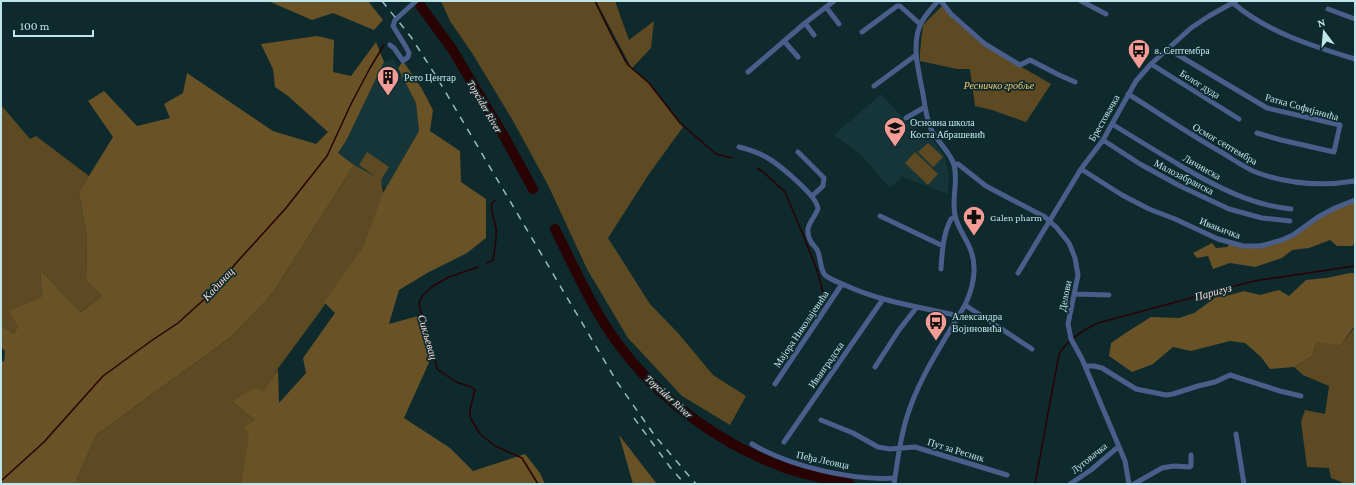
<svg xmlns="http://www.w3.org/2000/svg" width="1356" height="485" font-family="'Crimson Pro',serif">
  <rect width="100%" height="100%" fill="#0e2a2d"/>
  <path fill="#153538" d="M394 59 416 103 419 131 386 188 338 154 346 141 384 62Z
    M881 94 925 141 930 137 944 155 949 174 948 194 902 177 890 188 860 154 834 135Z"/>
  <path fill="#5e4a22" d="M441 1H594L625 62 631 67 596 1H615L629 40 654 21 651 48 632 68 649 83 683 127 649 174 608 238 650 304 678 333 713 375 746 396 730 425 682 396 628 338 587 269 548 185 512 119 472 53 450 21Z
    M942 6 985 46 1051 84 1026 122 992 110 975 106 970 69H957L920 61V52L923 25Z
    M1 105 30 139 36 136 89 176 79 192 87 239 86 281 102 296 81 312 40 270 42 297 18 326 14 334 1 325Z
    M928 143 943 157 933 167 918 152Z
    M367 152 389 167 381 180 383 193 368 242 319 313 276 371 265 397 232 402 255 420 253 444 242 484H75L96 435 231 337 272 294 354 165 375 176 359 165Z
    M915 152 938 174 928 185 905 163Z
    M1354 328 1355 484H1346L1331 478 1329 468 1307 467 1301 422 1305 410 1325 414 1329 386 1303 375 1294 367 1312 356 1316 341 1340 346Z"/>
  <path fill="#685226" d="M268 1H368L383 20 374 30 333 13 312 20Z
    M317 36 334 40 333 72 351 76 376 42 384 62 346 141 338 153 354 165 272 294 231 337 96 435 75 484H1V360L4 362 5 351 1 347V325L14 334 18 326 9 311 42 297 40 270 81 312 102 296 86 281 87 239 79 192 113 137 88 101 104 91 137 126 170 118 164 104 183 93 187 73 273 131 316 144 328 132 288 96 275 87 273 69 261 44Z
    M403 61 422 89 433 110 430 131 460 151 461 182 486 199V238L467 253 429 272 399 290 389 324 418 316 431 358 404 418 450 448 473 471 525 454 540 473 545 484H241L249 438 244 427 255 420 232 402 254 388 264 392 278 369 279 403 306 373 303 358 335 313 324 302 363 248 383 193 419 131 416 103 398 68Z
    M1355 200V243L1352 246H1337L1330 240 1309 248 1292 250 1282 258 1255 267 1230 263 1213 269 1208 256 1197 258 1193 253 1212 243 1216 248 1227 247 1231 243 1243 246 1282 240 1318 217Z
    M1350 273H1355V328H1353L1340 346 1316 342 1312 356 1294 367 1270 369 1261 357 1245 343 1230 341 1191 351 1173 347 1153 364 1132 372 1109 356 1111 343 1127 332 1151 317 1179 318 1194 313 1216 297 1226 296 1244 291 1260 295 1279 290 1289 296 1306 280 1326 278Z
    M619 435 657 484H633Z"/>
  <g fill="none" stroke-linecap="round" stroke-linejoin="round">
    <path stroke="#290204" stroke-width="1.5" d="M595 1 611 34 628 65 649 83 680 123 716 154 732 158
      M757 168 762 171 785 192 804 237 817 270 823 292
      M487 263 493 260C495 249 497 239 496 228 495 220 490 211 492 203L496 200
      M478 267 449 277 433 286 422 296 419 303 422 318 435 360 437 369 456 382 471 387 475 390 470 409V417L480 434 495 446 522 458 538 484
      M1 481 44 442 103 376 151 341 178 323 209 295 237 262 286 208 327 156 351 104 370 68 384 45
      M1035 484 1059 354C1068 339 1083 330 1098 323L1254 281 1355 266"/>
    <path stroke="#290204" stroke-width="10" d="M420 5 452 49 504 136 533 189
      M555 229C569 257 582 286 598 313 638 383 705 437 780 466 803 475 827 479 850 484"/>
    <path stroke="#495e8a" stroke-width="5" d="M941 1 951 14 985 44 1020 65 1030 60 1059 75 1075 82
      M1081 1 1106 14
      M1233 3C1267 32 1312 46 1355 59
      M826 7 839 24
      M1328 9 1355 19
      M805 23 814 35
      M862 32 897 6H900L920 24
      M784 41 798 57
      M390 45 394 48 403 61 408 57 409 53 406 47 393 26 395 20 416 1
      M1168 49 1267 108 1340 125 1334 152 1281 140 1257 133
      M1151 64 1239 119
      M748 72 805 23 834 1
      M874 86 916 55
      M1128 94C1159 113 1189 134 1221 152 1233 159 1246 169 1258 173 1289 184 1323 186 1355 181
      M906 118 925 107
      M1112 124C1136 139 1161 154 1186 169 1219 188 1252 205 1291 209
      M1103 140 1140 164 1180 186 1229 209 1262 218 1290 221
      M739 147C748 149 757 152 766 157 777 163 818 196 818 209 812 223 803 226 811 242 813 245 817 248 818 252 821 259 820 269 825 275 831 280 840 283 847 286 882 302 921 307 959 316
      M798 152 824 178 823 186 812 196
      M954 164H958L986 186 1045 217 1057 228 1069 243 1075 258 1078 275 1068 324 1071 339 1082 359 1125 461 1129 484
      M1081 169 1122 195 1149 209 1175 219 1218 239 1243 246H1261L1282 240 1293 235 1318 217 1335 208 1355 200
      M880 216 943 246
      M941 269C942 252 943 234 951 219L955 217
      M1018 273 1081 169 1103 140 1136 81 1151 64 1191 28 1209 16 1236 1
      M1075 294 1109 295
      M965 305 1032 349
      M1085 366H1094L1102 368 1136 389 1166 395 1173 394 1198 386 1215 382 1230 375 1280 391 1301 396
      M875 367 899 330 917 307
      M775 384 842 284
      M821 420 853 433 878 447 890 449 915 447 1007 475
      M1236 434 1244 484
      M784 442 883 299
      M752 444C789 466 852 481 895 478
      M894 484C898 458 901 431 911 405 924 370 946 338 965 305 974 286 978 265 969 246 965 237 959 229 956 219 950 201 959 183 954 165 950 151 937 142 931 129 926 118 925 106 923 94 919 72 912 49 919 28 922 18 931 9 938 1
      M1070 484 1091 470 1118 447
      M1134 484 1162 468 1174 466 1190 467 1191 466V455"/>
    <path stroke="#97bdc1" stroke-width="1.5" stroke-dasharray="7 7" stroke-linecap="butt" d="M382 1 411 37 436 76 617 382 655 436 696 484
      M634 418 670 467 685 484"/>
  </g>
  <defs>
    <g id="bus-pin" transform="scale(1.15)"><path d="M0 17L-7.5 6A9.5 9.5 0 1 1 7.5 6Z" fill="#f59c96" stroke="#0e2a2d"/><path d="M-5-6H5V4H4V6H2V4H-2V6H-4V4H-5ZM-3.5-4V0h7V-4ZM-3.5 1.2v1.5H-2V1.2ZM2 1.2v1.5H3.5V1.2Z" fill="#111"/></g>
    <g id="building-pin" transform="scale(1.15)"><path d="M0 17L-7.5 6A9.5 9.5 0 1 1 7.5 6Z" fill="#f59c96" stroke="#0e2a2d"/><path d="M-4-6H4V6H1V3H-1V6H-4ZM-2.5-4.3h1.7v1.8h-1.7ZM.8-4.3h1.7v1.8H.8ZM-2.5-1h1.7V.8h-1.7ZM.8-1h1.7V.8H.8Z" fill="#111"/></g>
    <g id="school-pin" transform="scale(1.15)"><path d="M0 17L-7.5 6A9.5 9.5 0 1 1 7.5 6Z" fill="#f59c96" stroke="#0e2a2d"/><path d="M0-5L7-2L0 1L-7-2ZM-4 1L0 2.5L4 1V4Q0 6-4 4Z" fill="#111"/></g>
    <g id="pharmacy-pin" transform="scale(1.15)"><path d="M0 17L-7.5 6A9.5 9.5 0 1 1 7.5 6Z" fill="#f59c96" stroke="#0e2a2d"/><path d="M-2-6h4v4h4v4h-4v4h-4v-4h-4v-4h4Z" fill="#111"/></g>
  </defs>
  <g fill-rule="evenodd">
    <use href="#bus-pin" x="1139" y="50"/>
    <use href="#building-pin" x="388" y="77"/>
    <use href="#school-pin" x="895" y="128"/>
    <use href="#pharmacy-pin" x="974" y="217"/>
    <use href="#bus-pin" x="936" y="322"/>
  </g>
  <g text-anchor="middle" dominant-baseline="central" stroke-width="3.5" stroke-linejoin="round" paint-order="stroke">
    <g font-size="10" fill="#bee6ea" stroke="#0e2a2d" text-anchor="start">
      <text x="1154" y="50">8. Септембра</text>
      <text x="404" y="77">Рето Центар</text>
      <text x="910" y="122">Основна школа<tspan x="910" dy="12">Коста Абрашевић</tspan></text>
      <text x="990" y="217">Galen pharm</text>
      <text x="952" y="316">Александра<tspan x="952" dy="12">Војиновића</tspan></text>
    </g>
    <g font-size="10" fill="#bee6ea" stroke="#0e2a2d">
      <text transform="translate(1200 84) rotate(32)">Белог дуда</text>
      <text transform="translate(1302 107) rotate(16)">Ратка Софијанића</text>
      <text transform="translate(1104 118) rotate(-60)">Брестовачка</text>
      <text transform="translate(1225 144) rotate(30)">Осмог септембра</text>
      <text transform="translate(1202 167) rotate(29)">Личинска</text>
      <text transform="translate(1184 177) rotate(27)">Малозабранска</text>
      <text transform="translate(1220 228) rotate(21)">Ивањичка</text>
      <text transform="translate(1065 296) rotate(-79)">Делови</text>
      <text transform="translate(801 329) rotate(-56)">Мајора Николајевића</text>
      <text transform="translate(826 365) rotate(-55)">Иванградска</text>
      <text transform="translate(956 450) rotate(17)">Пут за Ресник</text>
      <text transform="translate(1089 458) rotate(-39)">Луговачка</text>
      <text transform="translate(823 460) rotate(12)">Пеђа Леовца</text>
    </g>
    <g font-size="10" font-style="italic" fill="#f7cb71" stroke="#0e2a2d">
      <text x="999" y="85">Ресничко гробље</text>
    </g>
    <g font-size="11" font-style="italic" fill="#f9d6d3" stroke="#0e2a2d">
      <text transform="translate(485 106) rotate(60)">Topcider River</text>
      <text transform="translate(218 284) rotate(-47)">Кадинац</text>
      <text transform="translate(1213 292) rotate(-15)">Паригуз</text>
      <text transform="translate(428 337) rotate(74)">Сикљевац</text>
      <text transform="translate(669 396) rotate(42)">Topcider River</text>
    </g>
  </g>
  <rect width="1356" height="485" fill="none" stroke="#bee6ea" stroke-width="4"/>
  <g transform="translate(1324 32) rotate(344)" stroke="#0e2a2d" stroke-width="3" paint-order="stroke">
  <path d="M0-3L7 15L0 10L-7 15Z" fill="#bee6ea"/>
  <text y="-6" font-size="11" font-weight="bold" text-anchor="middle" fill="#bee6ea">N</text>
  </g>
  <path d="M14 30v6h79v-6" fill="none" stroke="#bee6ea" stroke-width="2"/>
  <text x="20" y="30" font-size="12" fill="#bee6ea" stroke="#0e2a2d" stroke-width="3" paint-order="stroke">100 m</text>
</svg>
